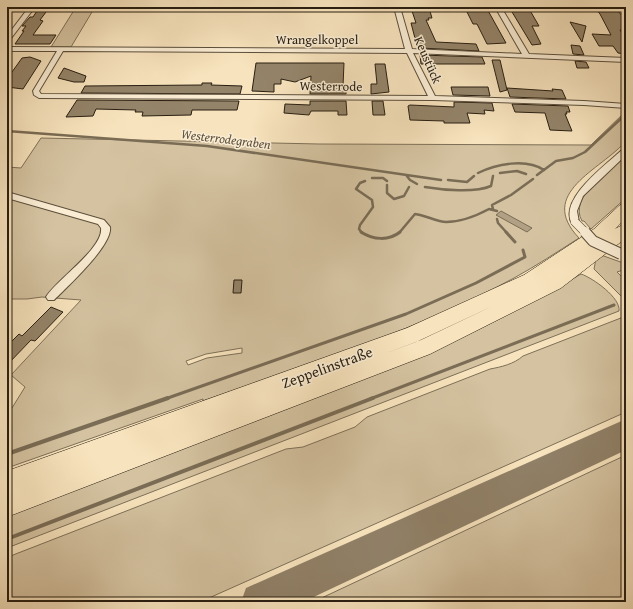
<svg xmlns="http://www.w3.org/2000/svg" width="633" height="609" font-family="'Gentium Book Plus',serif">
  <rect width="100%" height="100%" fill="#f7e3bd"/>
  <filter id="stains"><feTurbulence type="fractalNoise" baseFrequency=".005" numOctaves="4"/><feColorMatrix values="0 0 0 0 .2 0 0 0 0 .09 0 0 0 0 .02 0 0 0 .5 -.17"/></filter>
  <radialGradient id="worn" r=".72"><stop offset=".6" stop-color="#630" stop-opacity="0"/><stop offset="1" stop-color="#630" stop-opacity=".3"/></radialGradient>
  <path fill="#d4c2a0" stroke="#7e7058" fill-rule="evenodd" d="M76 7H95L71 47H51Z
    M626 111V141C601 170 536 193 579 238 557 252 536 266 514 278 416 331 309 364 203 401V399L7 468V416L25 387 11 375 81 300 42 297 27 299H7V167L21 168 41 138 319 144 591 145ZM242 348V353L207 358 188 365 186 361 206 354Z
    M626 156V198L591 229 584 221H582C568 197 610 170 626 156Z
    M601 255 626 264V269L617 272 626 281V301L594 269 596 259Z
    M581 274C593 278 621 298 619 311L7 548V511L442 347C490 324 536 301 581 274Z
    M626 316V412L200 602H7V559L13 555 286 449 303 447 355 427 367 417 490 369C501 367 514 364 523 356Z
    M626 455V602H313Z"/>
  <path fill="#b1a083" stroke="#7a6c55" d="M501 211 532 228 527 232 496 215Z"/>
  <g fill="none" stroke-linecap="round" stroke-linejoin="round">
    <path stroke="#7a6c55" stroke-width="2.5" d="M7 131 207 146 441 180
      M478 173C496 164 526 158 544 170
      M500 173 517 171 526 174
      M406 175 410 180 417 184
      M537 175 556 161 573 158 585 152 626 114
      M372 178H383L387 181
      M448 180 467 182 474 176
      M387 185V193L394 199 404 196 409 187
      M425 187C443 190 475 193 491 186L493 176
      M493 209 492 205 511 195 533 179
      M497 219 498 223 507 233
      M362 233 359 229 360 225 373 207 372 200 356 189 360 183 365 181
      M399 233 415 214C425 215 437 222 446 222 461 222 476 216 489 209L497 211"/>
    <path stroke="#7a6c55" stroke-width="3" d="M361 232C373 240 389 241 400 232
      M506 232 515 242
      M165 399 406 314 476 283 525 257 523 250
      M370 399 614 305"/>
    <path stroke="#7a6c55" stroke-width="4" d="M7 454 168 398
      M7 539 373 398"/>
    <path fill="#908067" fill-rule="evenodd" d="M626 419V450L303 602H241L246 588Z"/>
  </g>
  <path fill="#94846a" stroke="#281e11" d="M469 7H486L506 43 487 44 477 24H473L466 10H471Z
    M509 7H528L539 26H532L541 44 532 45Z
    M594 7H614L626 20V30H620L626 39V54L618 53 613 46H599L592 34 611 35 600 14Z
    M39 8H49L40 20 43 21 33 35H56L50 44H15L24 31H22L26 26H22L30 17H33Z
    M411 8H429L432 18H428L429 20H426L436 42 476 44 479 51 420 48V46H417L411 23H416Z
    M570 22 586 26 582 42Z
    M571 45 580 46 584 55 573 54Z
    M420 55 482 57 485 64H421Z
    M30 57 41 61 23 89 7 87V79L22 58Z
    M492 60H500L507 90 500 92Z
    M575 61 586 62 589 68H577Z
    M256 63H344L343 86H346V94H310L311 76 295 82 281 79V84H274V92L252 91Z
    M375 64H385L389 92 371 94V84H377Z
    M64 68 86 76 84 82H74L58 78Z
    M202 83H212L211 85 242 86 240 94 81 93 85 86 202 85Z
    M451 87H488L490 96 453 95Z
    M507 88 553 91 552 89 562 90 566 99 510 97Z
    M77 100 239 101 237 110H192L191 115 142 116 143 112H135L136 110 96 109 93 116 66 117Z
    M310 101H346L347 115H338V111H311L309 115 284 113 285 104 310 105Z
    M372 101H383L385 115H373Z
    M454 102 492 103 494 111 484 110 485 114 467 113 470 123H444V121L410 120 408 106 410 105 454 107Z
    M512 104 568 106 570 112H566L567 114H565L572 131 550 130 545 113 515 112Z
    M234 280H242L241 293H233Z
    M51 307 63 312 35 341 31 340 7 365V346L19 334 22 336Z"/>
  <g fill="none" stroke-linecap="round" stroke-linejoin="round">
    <g stroke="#5c4f3c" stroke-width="2">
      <path id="street" d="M29 7H35L9 41 7 42V36Z
        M394 7H400L412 49 522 54 495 7H501L529 54 626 58V62L413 53 435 96 584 101 626 104V108L584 105 433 100 39 98 34 95 33 91 57 51H7V47L405 49ZM63 51 407 53 428 96 41 94 39 91Z
        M620 7H626V12Z
        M623 149H626V155L583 196 577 211 579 222 578 224H572C558 199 606 165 623 149Z
        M7 192 104 220 110 227C113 245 67 287 54 300H48L46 297C56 280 104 248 101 228L98 224 7 198Z"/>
    </g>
    <g stroke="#281e11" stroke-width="1">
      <path id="highway" d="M626 204V218L615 229 626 223V238L561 288 430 354 7 517V471L407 328 524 275 594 229 620 205ZM497 304 416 342 381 355 421 340Z"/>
    </g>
    <use href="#street" fill="#faedd4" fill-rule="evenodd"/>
    <use href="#highway" fill="#f7e3bd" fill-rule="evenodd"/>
    <g stroke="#5c4f3c" stroke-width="9" stroke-linecap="butt">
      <path id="street-bridge-far1" d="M575 222 586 233"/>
    </g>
    <g stroke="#5c4f3c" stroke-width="12" stroke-linecap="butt">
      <path id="street-bridge" d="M585 232 593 241 621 254"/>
    </g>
    <use href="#street-bridge-far1" stroke="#faedd4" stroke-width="8"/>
    <use href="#street-bridge" stroke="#faedd4" stroke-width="10"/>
  </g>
  <g text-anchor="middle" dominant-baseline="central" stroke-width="3" stroke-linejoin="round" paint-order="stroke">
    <g font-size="13" fill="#281e11" stroke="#faedd4">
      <text x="317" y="39">Wrangelkoppel</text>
      <text transform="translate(428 60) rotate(66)">Keustück</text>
      <text transform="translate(331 86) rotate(1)">Westerrode</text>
    </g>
    <g font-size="13" font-style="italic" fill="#5f523f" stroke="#faedd4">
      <text transform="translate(226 139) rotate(7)">Westerrodegraben</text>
    </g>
    <g font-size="15" fill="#281e11" stroke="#faedd4">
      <text transform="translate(327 367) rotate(-20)">Zeppelinstraße</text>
    </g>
  </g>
  <rect width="633" height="609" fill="none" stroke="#f7e3bd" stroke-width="24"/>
  <rect x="8" y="8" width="617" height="593" fill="none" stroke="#281e11" stroke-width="2"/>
  <rect x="12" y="12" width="609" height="585" fill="none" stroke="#281e11"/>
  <rect width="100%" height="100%" filter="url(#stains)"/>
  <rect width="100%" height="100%" fill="url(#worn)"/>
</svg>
